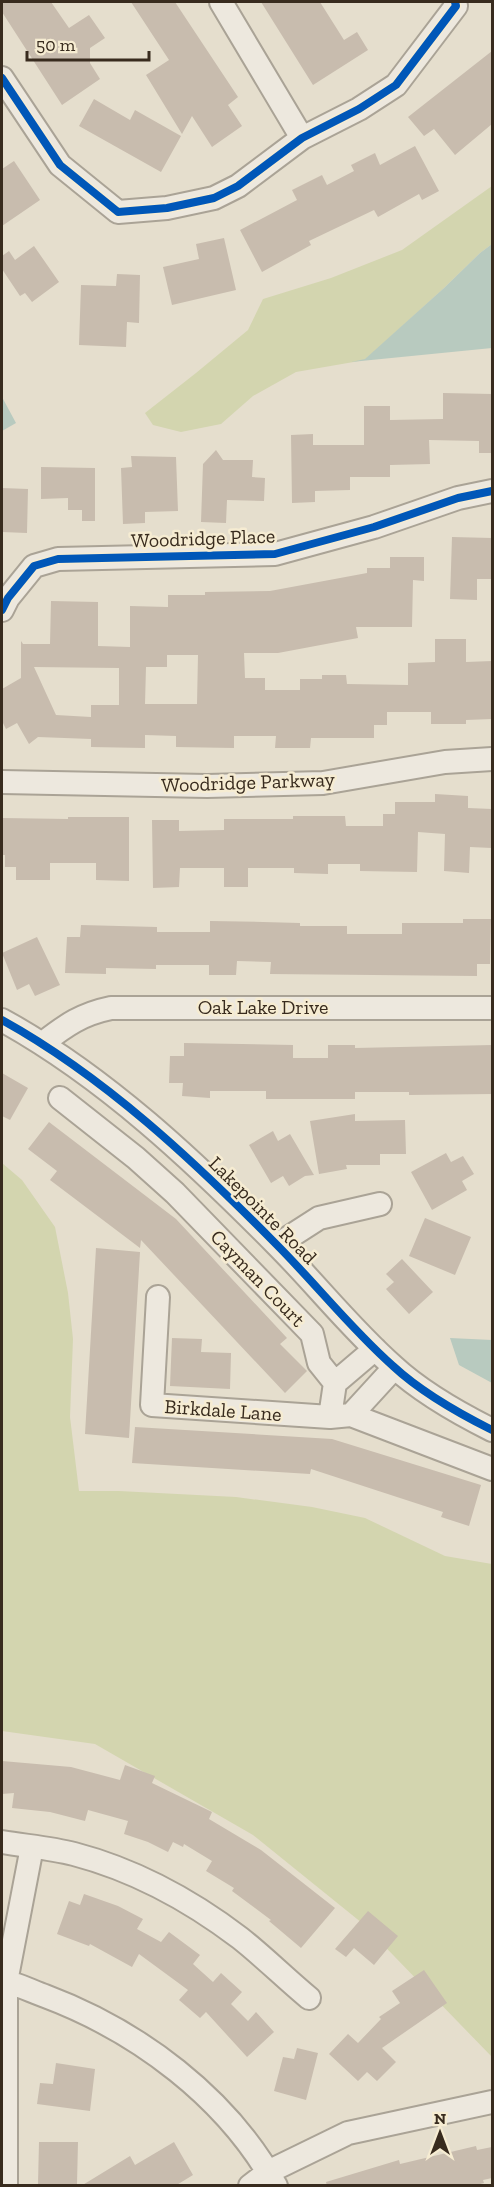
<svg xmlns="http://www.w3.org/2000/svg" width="494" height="2187" font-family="'Zilla Slab',serif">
  <rect width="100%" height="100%" fill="#e5decd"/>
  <path fill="#d3d5af" d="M492 186V244L480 253 444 288 365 360 296 372 253 396 221 424 181 432 153 425 145 413 196 373 248 330 263 299 331 278 402 250Z
    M2 1163 22 1180 55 1227 68 1293 73 1339 70 1417 79 1491H119L236 1497 312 1507 365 1518 445 1556 492 1564V2057L362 1923 253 1835 95 1744 2 1731Z"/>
  <path fill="#b8cabf" d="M492 244V348L351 362 365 359 444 288 480 253Z
    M2 397 16 423 2 431Z
    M450 1338 492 1340V1383L459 1365Z"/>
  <path fill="#c8bcae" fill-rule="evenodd" d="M2 2H51L69 28 89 15 105 38 90 48V63L100 79 62 105 2 12Z
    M131 2H175L238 97 228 105 242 126 212 147 192 116 182 134 146 75 169 60Z
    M261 2H320L344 40 357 32 368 50 313 85Z
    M492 51V124L455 155 434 129 424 136 408 117Z
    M94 99 130 120 135 110 181 136 161 172 79 126Z
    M415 146 439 191 422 200 419 194 378 217 374 210 309 241 311 245 262 272 240 230 297 200 292 190 322 175 327 185 354 171 351 165 375 153 380 165Z
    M14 161 40 200 2 226V169Z
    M224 238 236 290 172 305 163 267 199 259 196 244Z
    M34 246 59 282 32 302 25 293 20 296 2 269V256L9 251 15 260Z
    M117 274 140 275 139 323 127 322 126 347 79 345 81 285 116 286Z
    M443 393 492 394 491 453H479V441L429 440 430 464 390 465V477H350V490L315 491V502L292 503 291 435 313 434V445H364V406H390V420L443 419Z
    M216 450 223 460H253L252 477 265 478 264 501 227 500 226 523 201 522 203 464Z
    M131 456 176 457 178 511 145 512V523L123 524 121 468 132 467Z
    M41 467 95 468V521H82V510H68V498L41 499Z
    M2 488 28 489 27 533 2 532Z
    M452 537 492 538V579H477V600L450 599Z
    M390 557H424V581L413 580 412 627H356L358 638 278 653H244L245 678H265V690H300V679H322V675H346L347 684 408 685V663L435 662V639H466V662L492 661V719L466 720V724H431V712H387V725H374V738H311L310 748H275L276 736H234V748L176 747V736L145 735V748L91 747V739L38 737 29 744 17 723 6 729 2 721V689L21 678V641L23 644H50L51 601 98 602V646L130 647V606L168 607V595H205V592L270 591 367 573V568H390ZM167 655H198L197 704H145L146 667H167ZM34 667 119 668V705H91V717L56 715Z
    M435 794 468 796V808L492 809V848L470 847 469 873 444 871 445 834 418 832 417 872 360 871V864H328V874L294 873V868H248V887H224V868H180L179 887 153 888 152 820H179V831L224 830V819H293V816H345L346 826H383V814H395V802H435Z
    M68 817H129V881L96 880V863H50V880H16V867H5V855H2V818L68 819Z
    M463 919H491L490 964H477V976L270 974 271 962 237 961 236 975H209V965H156V969L106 968V974L65 973 67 937H80L81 925 157 927V932H210V921L263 922 300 923V926H347V934H402V923H463Z
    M37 937 60 985 35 996 29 984 17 990 2 953Z
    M184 1043 293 1045V1058H328V1045H355V1048L492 1045V1094L409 1095V1092H355V1099H266V1091H210V1098L182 1096 183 1083H169L170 1056H184Z
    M2 1073 28 1088 10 1120 2 1116Z
    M355 1114V1121L405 1120 406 1154H380V1165H346L347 1169 319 1174 310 1121Z
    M49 1122 176 1219 287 1338 280 1344 307 1371 285 1393 141 1240 140 1248 50 1180 57 1171 28 1149Z
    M273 1131 278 1141 290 1134 314 1175 305 1176 289 1186 283 1176 271 1183 249 1145Z
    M446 1153 451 1162 463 1156 474 1174 462 1181 467 1190 432 1210 411 1172Z
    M425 1218 471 1237 455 1275 409 1256Z
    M96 1248 140 1252 129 1438 85 1434Z
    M402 1259 433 1292 409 1314 386 1289 394 1282 386 1274Z
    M172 1338 202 1339 201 1352 231 1353 230 1389 170 1386Z
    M135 1427 332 1439 481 1485 469 1526 441 1517 443 1512 311 1469 310 1474 132 1463Z
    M2 1761 71 1767 120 1780 125 1765 155 1776 152 1783 212 1812 209 1819 261 1850 335 1908 301 1948 269 1921 271 1920 232 1891 234 1888 206 1871 212 1861 184 1844 183 1847 173 1842 168 1852 148 1842 124 1834 128 1821 88 1810 85 1821 50 1812 12 1808 14 1793 2 1794Z
    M84 1894 118 1906 143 1919 137 1929 161 1942 169 1932 200 1955 193 1964 213 1982 221 1973 242 1992 231 2004 248 2021 256 2012 274 2032 247 2057 206 2012 200 2018 179 2000 188 1990 139 1954 132 1967 90 1944 89 1946 57 1934 69 1901 80 1905Z
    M368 1911 398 1936 374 1965 354 1948 346 1957 335 1949Z
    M424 1970 447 2003 382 2048 396 2062 377 2081 367 2072 358 2081 329 2054 348 2034 358 2043 381 2019 379 2017 400 2003 392 1991Z
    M297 2048 318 2053 306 2100 274 2091 283 2057 294 2059Z
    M56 2063 95 2069 90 2111 37 2104 40 2083 53 2084Z
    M39 2142H78L77 2184H38Z
    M174 2142 193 2175 175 2186H81L130 2156 135 2165Z
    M476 2146 477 2150 492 2147V2178L483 2180 484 2183 472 2186H327L326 2182 399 2160 400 2164Z"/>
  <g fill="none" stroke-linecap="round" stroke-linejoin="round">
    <g stroke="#aaa396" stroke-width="26">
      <path id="minor" d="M221 2 302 138
        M2 78 60 165 118 212 167 208 214 198 238 186 302 138 359 109 396 85 456 6 455 2
        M2 610 8 598 34 566 58 559 275 554 374 527 458 498 492 491
        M2 782 207 786 323 783 445 762 492 759
        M2 1020C105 1077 194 1161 276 1244 316 1284 351 1329 393 1366 422 1393 458 1413 492 1430
        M43 1043C66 1025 82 1014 111 1008H492
        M60 1098 136 1158 175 1193 312 1334 319 1363 335 1383 330 1417 351 1415 492 1469
        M277 1245 319 1218 380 1204
        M158 1297 152 1405 330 1417
        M335 1383 375 1349
        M351 1415 394 1368
        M2 1842C25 1846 51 1848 74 1854 135 1870 190 1900 240 1938 264 1957 286 1979 309 1998
        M2 1981C16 1983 31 1991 45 1996 138 2031 227 2097 276 2186
        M6 2186V1982L32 1847
        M250 2186 268 2172 348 2133 492 2102"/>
    </g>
    <use href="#minor" stroke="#ede8de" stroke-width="22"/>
    <g stroke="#f6ecd2" stroke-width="11">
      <path id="cycleway" d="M2 78 60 165 118 212 167 208 214 198 238 186 302 138 359 109 396 85 456 6 455 2
        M2 610 8 598 34 566 58 559 275 554 374 527 458 498 492 491
        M2 1020C105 1077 194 1161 276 1244 316 1284 351 1329 393 1366 422 1393 458 1413 492 1430"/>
    </g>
    <use href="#cycleway" stroke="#0057b8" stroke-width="8"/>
  </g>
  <g text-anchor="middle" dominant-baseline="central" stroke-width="5" stroke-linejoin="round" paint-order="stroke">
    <g font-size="20" fill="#382b1e" stroke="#f6ecd2">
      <text transform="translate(203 538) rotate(-2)">Woodridge Place</text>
      <text transform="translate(248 782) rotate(-2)">Woodridge Parkway</text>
      <text x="263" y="1007">Oak Lake Drive</text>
      <text transform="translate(263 1210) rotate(45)">Lakepointe Road</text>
      <text transform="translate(258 1278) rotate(46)">Cayman Court</text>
      <text transform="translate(223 1410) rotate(4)">Birkdale Lane</text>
    </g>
  </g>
  <rect width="494" height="2187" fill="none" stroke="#382b1e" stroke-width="6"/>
  <g transform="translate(440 2133)" stroke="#f6ecd2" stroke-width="4.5" paint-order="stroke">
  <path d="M0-4.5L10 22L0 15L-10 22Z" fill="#382b1e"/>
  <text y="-9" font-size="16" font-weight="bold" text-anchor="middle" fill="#382b1e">N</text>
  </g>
  <path d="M27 51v9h122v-9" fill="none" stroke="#382b1e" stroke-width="3"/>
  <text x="36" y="51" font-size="18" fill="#382b1e" stroke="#f6ecd2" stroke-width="4.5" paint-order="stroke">50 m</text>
</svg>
